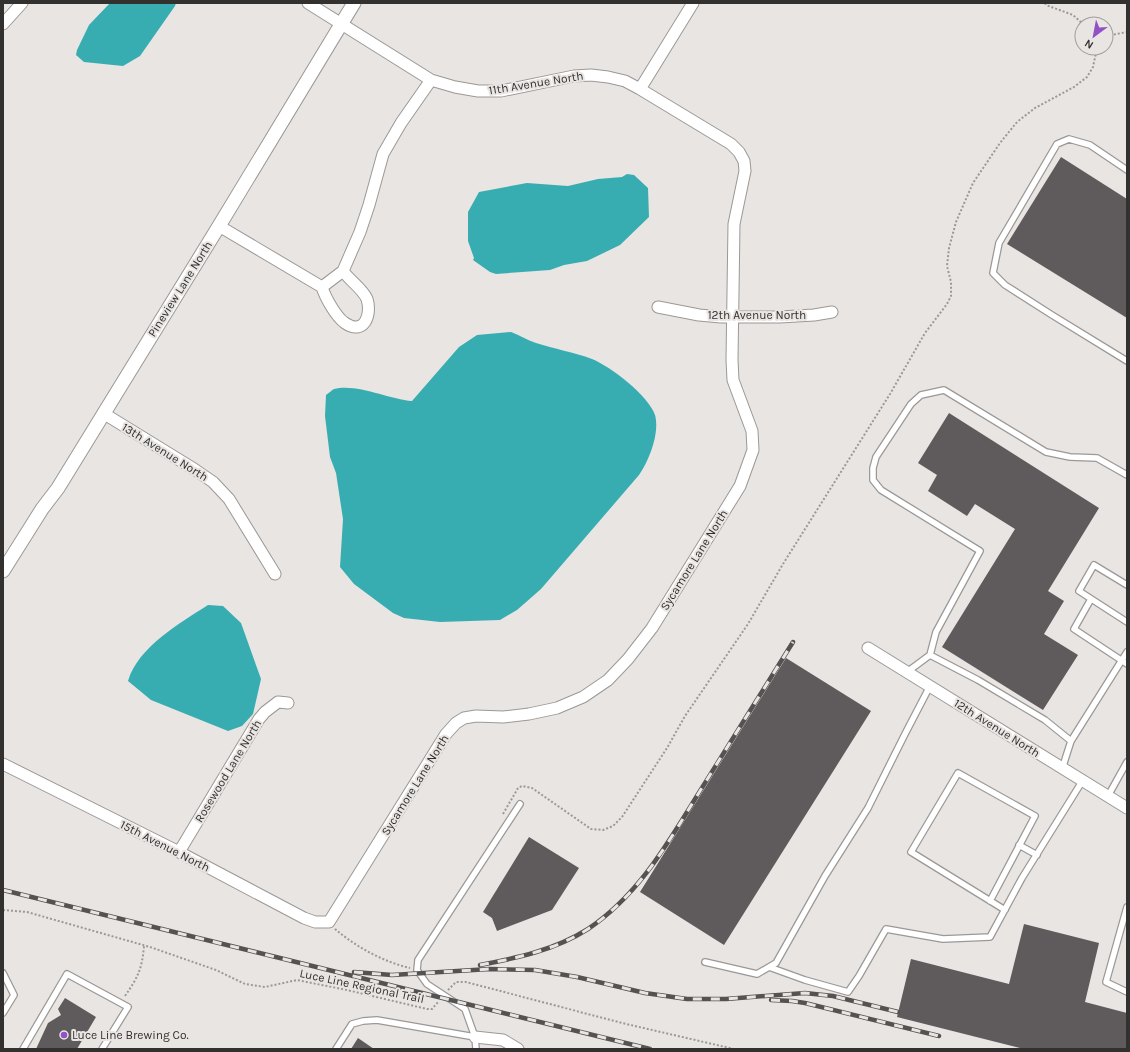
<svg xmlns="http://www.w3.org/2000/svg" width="1130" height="1052" font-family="Karla,sans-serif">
  <rect width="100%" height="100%" fill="#e9e5e3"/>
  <path fill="#37adb1" d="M110 3H176L175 6 140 56 123 66 84 62 76 55 77 50 89 25Z
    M627 174 634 175 648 188 649 217 620 245 587 261 564 265 550 270 496 274 490 272 473 260 474 258 468 241V212L479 192 527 183 568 186 598 179 622 177Z
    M511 332C519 335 527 340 536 343 554 349 574 352 592 359 610 366 649 396 655 415 660 433 649 461 639 475L541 589 517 610 500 620 440 622 404 618 393 613 354 584 340 567 343 519 336 473 330 457 325 416 326 395C329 393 332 390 334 389 356 383 389 399 412 401L459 347 477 335Z
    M208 605 223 606 241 623 261 679 253 714 242 726 228 731 151 700 128 681C138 647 180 623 208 605Z"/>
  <path fill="#5f5b5d" d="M1061 157 1127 199V318L1007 244Z
    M949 413 1099 508 1048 591 1064 601 1044 634 1078 655 1043 710 942 647 1015 529 975 504 967 516 928 491 937 475 918 463Z
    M786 658 871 711 724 945 640 892Z
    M529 837 579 868 552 910 497 931 492 918 483 912Z
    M1024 924 1099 943 1085 1002 1127 1013V1049H1024L897 1017 911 959 1009 984Z
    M65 998 96 1017 77 1049H36L48 1023 61 1015 58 1009Z
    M358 1038 374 1049H351Z"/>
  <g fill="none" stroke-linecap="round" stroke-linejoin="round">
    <g stroke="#9b9896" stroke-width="8">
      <path id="service" d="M1127 170 1090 145 1069 139 1057 144 999 243 993 273 1005 285 1052 315 1127 361
        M1127 585 1094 565 1079 591 1127 622
        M1091 599 1074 629 1127 664
        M930 655 936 632 980 551 881 490 873 480V468L876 457 911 404 921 395 944 390 1046 452 1070 457 1097 458 1127 475
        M907 672 930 655 978 680 1045 720 1071 741
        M1062 769 1071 741 1127 652
        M1108 796 1127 762
        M1019 845 1037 855
        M990 901 1035 816 958 773 911 852 1005 910
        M1127 907 1106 982 1127 992
        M705 962 757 974 776 963 825 876 868 808 905 734 930 686
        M769 967 805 980 848 992 859 976 886 929 943 939 990 937 1022 878 1083 780
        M3 973 14 995 3 1013
        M475 1037 465 1009 427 984 417 970 418 960 520 804
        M23 1049 67 974 128 1007 102 1049
        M336 1049 352 1024 363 1021 377 1020 475 1037 476 1049"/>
    </g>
    <g stroke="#9b9896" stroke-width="13">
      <path id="minor" d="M3 24 22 3
        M640 89 693 3
        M219 226 322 287C325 297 336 317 345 323 364 336 372 315 367 299 363 289 349 280 343 271
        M322 287 343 271 360 232 369 205 383 154 401 123 431 80
        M658 307 699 315 721 317H780L814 315 832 312
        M103 413 194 469 213 482 229 499 275 574
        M868 648 1127 808
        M3 764 179 852 304 918 315 922H329L446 734 456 723 464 718 476 716 503 717 529 714 557 708 583 697 608 680 628 659 652 628 740 486 753 450 752 431 733 380 732 360 734 224 745 171 744 161 739 152 731 144 640 89 625 81 608 77 591 75 574 76 501 91H478L455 87 431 80 308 3
        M179 852 259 719 265 712 278 702 288 703
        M475 1037 503 1040 518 1049"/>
    </g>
    <g stroke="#9b9896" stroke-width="15">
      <path id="tertiary" d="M3 571 42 509 58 488 219 226 354 3"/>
    </g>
    <path stroke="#9b9897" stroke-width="2" stroke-dasharray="2 2" stroke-linecap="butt" d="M1045 3 1046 5 1073 15 1083 24
      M1106 36 1127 32
      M503 814 518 788 522 786 532 788 591 829 603 830 613 826 622 817 667 748 685 716 748 624 783 564 890 394 925 333 947 304 951 296V282L947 266 949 248 956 222 973 183 1000 143 1017 122 1035 108 1074 87 1087 77 1093 67 1097 48
      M3 910 27 912 150 947 216 970 245 984 265 987 297 980 347 990 427 1009H432L439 1001
      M335 929C356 947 384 962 410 968
      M448 990 456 982H466L622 1023 734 1049
      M125 996C138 977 142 969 144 946"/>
    <use href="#service" stroke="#fff" stroke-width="5.5"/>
    <use href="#minor" stroke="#fff" stroke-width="11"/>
    <use href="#tertiary" stroke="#fff" stroke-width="13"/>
    <g stroke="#555352" stroke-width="4.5">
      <path id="rail" d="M3 890 650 1049
        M480 965C517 958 555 950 588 929 642 893 671 837 705 783 734 736 764 689 793 642
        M354 972 392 975 490 969 535 970 577 977 645 993 687 999H726L805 993 833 996 898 1012
        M771 1000 792 1001 805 1003 939 1036"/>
    </g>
    <use href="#rail" stroke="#e9e5e3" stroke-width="3" stroke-dasharray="9" stroke-linecap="butt"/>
  </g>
  <circle fill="#9351c6" stroke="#e9e5e3" stroke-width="1.5" cx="64" cy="1035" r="4"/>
  <g text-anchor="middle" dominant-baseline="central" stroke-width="4" stroke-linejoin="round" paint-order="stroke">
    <g font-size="12" fill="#323130" stroke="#e9e5e3">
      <text transform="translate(536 83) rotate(-9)">11th Avenue North</text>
      <text transform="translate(180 289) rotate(-58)">Pineview Lane North</text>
      <text x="757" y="315">12th Avenue North</text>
      <text transform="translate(165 452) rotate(32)">13th Avenue North</text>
      <text transform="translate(694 560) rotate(-58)">Sycamore Lane North</text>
      <text transform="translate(997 728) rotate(32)">12th Avenue North</text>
      <text transform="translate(228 771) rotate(-59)">Rosewood Lane North</text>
      <text transform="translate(415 785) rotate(-58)">Sycamore Lane North</text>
      <text transform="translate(165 846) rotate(27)">15th Avenue North</text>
      <text transform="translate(362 986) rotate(12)">Luce Line Regional Trail</text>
    </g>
    <g font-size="12" fill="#323130" stroke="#e9e5e3" text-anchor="start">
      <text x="72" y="1035">Luce Line Brewing Co.</text>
    </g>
  </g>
  <rect width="1130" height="1052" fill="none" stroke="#323130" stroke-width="8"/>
  <g transform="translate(1094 36) rotate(212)"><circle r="19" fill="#e9e5e3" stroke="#a09d9b"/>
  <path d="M0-3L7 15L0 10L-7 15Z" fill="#9351c6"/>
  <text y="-6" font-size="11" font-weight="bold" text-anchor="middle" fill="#323130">N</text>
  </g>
</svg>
